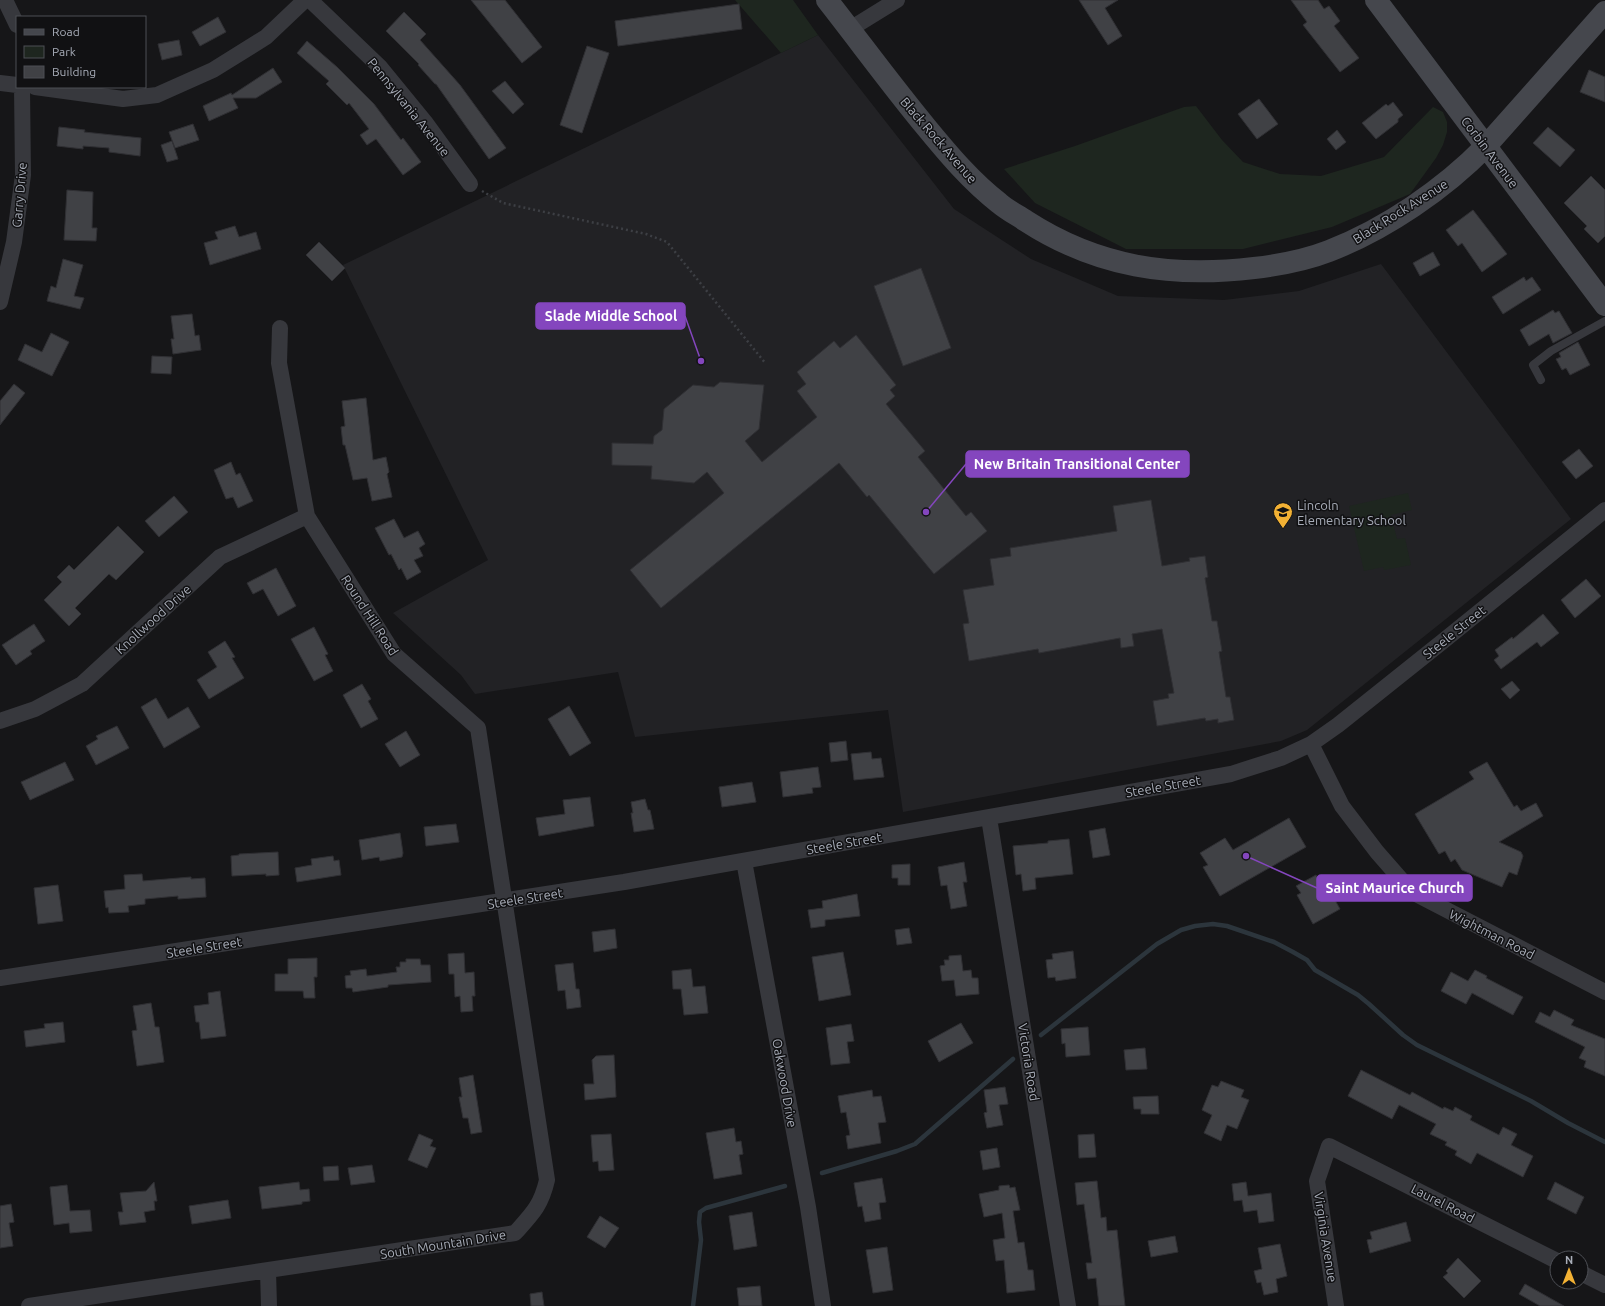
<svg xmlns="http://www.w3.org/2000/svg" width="1605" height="1306" font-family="Ubuntu,sans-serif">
  <rect width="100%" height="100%" fill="#161618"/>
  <path fill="#222225" d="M818 35 954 209 1031 259 1118 296 1224 300 1299 291 1381 264 1571 519 1307 730 1281 741 903 812 888 710 635 737 618 672 475 694 461 675 393 613 488 560 343 265Z"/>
  <path fill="#1e261f" d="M735 0H793L818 35 781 53Z
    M1196 106 1222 140 1243 162 1280 174 1321 176 1384 157 1433 107 1443 112 1447 122V132L1443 145 1436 158 1410 194 1332 227 1243 249H1126L1035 203 1004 169 1075 146 1184 107Z
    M1408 493 1412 510 1391 515 1397 539 1405 538 1411 565 1384 570 1383 567 1364 571 1349 506Z"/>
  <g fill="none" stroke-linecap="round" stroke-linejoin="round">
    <path stroke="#2c353c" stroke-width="4.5" d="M1041 1035 1157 944 1181 930 1195 926 1213 924 1227 926 1274 942 1293 952 1307 960 1315 970 1358 995 1369 1004 1403 1035 1417 1045 1531 1101 1568 1123 1605 1142
      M822 1173 897 1151 915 1144 1013 1059
      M693 1306 701 1240 699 1222 700 1212 706 1208 785 1186"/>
  </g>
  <path fill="#404145" stroke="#303034" d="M471 0H505L542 47 522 63Z
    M1079 0H1118L1105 8 1122 36 1108 45Z
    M1291 0H1318L1324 9 1329 6 1340 21 1334 26 1359 58 1340 72 1303 25 1307 22Z
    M739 4 742 29 618 46 615 21Z
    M404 12 426 34 420 40 460 85 506 148 489 159 436 84H435L418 65 419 64 386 31Z
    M218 17 226 32 200 46 192 32Z
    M179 40 182 55 162 60 158 44Z
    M307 41 337 67 374 104 401 140 403 138 421 162 403 175 376 139 367 145 360 135 369 129 349 103 347 105 326 84 329 81 297 53Z
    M587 46 609 53 582 133 560 125Z
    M273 68 282 82 256 98H233L238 108 209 121 203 106 231 93 232 95Z
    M1589 70 1605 77V102L1580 92Z
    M505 81 524 104 513 114 492 91Z
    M1259 99 1278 124 1257 139 1238 114Z
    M1393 102 1403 115 1398 119V122L1376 139 1362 123 1386 104 1388 106Z
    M193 124 199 140 175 148 169 132Z
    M59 127 85 130 84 132 141 138 140 156 109 152V148L83 146V149L57 146Z
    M1548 127 1575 150 1560 167 1533 143Z
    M1337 130 1346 142 1336 150 1327 139Z
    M172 141 178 159 167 162 161 145Z
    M1591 176 1605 190V236L1598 243 1584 229 1587 226 1564 203Z
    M67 190 93 192 92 228H97L96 241 64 240Z
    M1473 210 1507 254 1482 272 1462 243 1458 246 1446 230Z
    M235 226 239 237 256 232 261 249 210 265 204 243 218 239 215 232Z
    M319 242 345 268 332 281 306 255Z
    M1433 252 1440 265 1420 276 1413 263Z
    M63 259 83 265 74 296 84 298 80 309 47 301 51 286 56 288Z
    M921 268 951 348 903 366 874 286Z
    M1524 277 1526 281 1532 277 1541 290 1503 314 1492 297Z
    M1553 310 1555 313 1559 311 1572 333 1553 343 1549 334 1529 346 1520 330Z
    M192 314 195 336 199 335 201 350 173 354 171 339H174L171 316Z
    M51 333 69 342 52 376 18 360 25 344 42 352Z
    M856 335 896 385 890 390 895 396 886 404 925 451 918 457 966 516 971 512 987 531 934 574 869 495 867 497 839 463 661 608 630 570 724 493 707 472 694 483 651 479 652 466 612 465V443L653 444 654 436 662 430 664 409 693 385 714 387 720 382 764 385 759 429 745 441 762 462 817 417 797 391 806 384 797 372 834 341 840 348Z
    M1578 342 1590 365 1570 375 1566 368 1562 370 1556 359 1561 357 1559 353Z
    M152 356 172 357 171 374 151 373Z
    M14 384 25 393 0 425V401Z
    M366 398 373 460 386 457 389 472 387 474 392 497 372 501 367 478 353 480 345 445H343L341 427 345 426 342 401Z
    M1579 449 1593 466 1576 479 1562 462Z
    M231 462 236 475 240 473 253 501 238 508 233 497 226 499 214 470Z
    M174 496 188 512 159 537 145 521Z
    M1151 500 1162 566 1190 561 1189 558 1205 556 1208 577 1205 578 1212 621H1217L1222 651 1219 652 1226 697H1230L1234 720 1218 723V719L1206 721 1205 718 1157 726 1153 701 1169 698 1168 694 1174 693 1162 629 1132 634 1134 646 1121 648 1120 638 1039 653 1038 649 969 661 963 624 969 623 963 590 994 585 990 559 1011 556 1010 548 1117 531 1113 506Z
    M394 519 404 538 418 531 425 544 419 548 423 556 414 560 421 572 407 580 401 568 399 570 391 554 389 555 375 528Z
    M118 526 144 552 116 580 109 574 75 608 81 614 69 626 44 600 62 582 57 577 69 565 74 570Z
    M276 568 296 606 278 616 263 589 253 594 247 583Z
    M1586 579 1601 596 1575 618 1561 600Z
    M1543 614 1559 633 1541 647 1537 642 1501 669 1494 660 1499 656 1495 650 1512 637 1513 639Z
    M34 624 45 641 30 651 32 654 16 665 2 645Z
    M314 627 328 654 325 655 333 671 314 681 291 639Z
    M225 641 235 657 232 658 244 678 209 699 197 680 217 667 208 652Z
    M1512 681 1520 690 1510 699 1501 689Z
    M362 684 371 699 368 701 378 719 361 728 343 695Z
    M156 698 168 719 188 707 200 727 164 748 141 707Z
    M569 706 591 743 570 756 548 719Z
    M117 726 129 748 96 765 86 746 98 739 96 736Z
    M406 731 420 755 400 767 385 744Z
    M846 741 848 760 831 762 829 743Z
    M871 752 872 759 881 758 884 777 854 780 851 754Z
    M65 762 74 780 30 800 21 782Z
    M1487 762 1514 807 1517 805 1521 811 1536 803 1543 816 1499 842 1521 852 1523 856 1517 875 1509 872 1502 887 1462 870 1455 859 1451 862 1445 851 1439 854 1415 814 1474 779 1469 772Z
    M818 767 821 787 812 788 813 793 783 797 780 772Z
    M752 782 756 802 722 807 719 787Z
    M590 797 594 826 539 836 536 818 565 814 563 800Z
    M645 799 648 810H650L654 829 634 832 631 813H633L631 802Z
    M1289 818 1306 847 1220 896 1203 867 1208 865 1200 853 1225 838 1233 850Z
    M456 824 459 842 426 846 424 827Z
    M1105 828 1110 855 1093 858 1089 831Z
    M400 833 403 853 402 857 380 861 379 857 362 860 359 840Z
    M1069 839 1073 874 1035 878 1036 889 1023 891 1021 874 1016 875 1013 846 1048 843V841Z
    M278 852 279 875 266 876V874L232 876 231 856 239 855V854Z
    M333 856 334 861 339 860 341 875 297 882 295 868 312 865 311 859Z
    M964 862 967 882H963L967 906 951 909 947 885 941 886 938 867Z
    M910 864V885H898V878H892V865Z
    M142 874 143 881 191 877V879L205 878 206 897 178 899V896L145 899V904L128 906 129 912 109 913 108 907 106 908 104 891 125 889 124 875Z
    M1316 875 1319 881 1323 879 1340 909 1313 924 1297 895 1301 893 1296 886Z
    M58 885 63 921 38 924 34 888Z
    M857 894 860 916 825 920V926L811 928 808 910 823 908 822 901Z
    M909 928 912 943 897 945 895 930Z
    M615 929 617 948 594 952 592 932Z
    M1073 951 1076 978 1056 981 1055 977 1048 978 1046 960 1053 959 1052 954Z
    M843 952 851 995 819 1001 812 957Z
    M464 953 465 973 474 972 475 996H472L473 1011 461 1012 460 996 455 997 454 974H449L448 954Z
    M961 955 963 971 971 970 972 978H978L979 994 956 996 954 980 942 981 940 966 945 965 944 960H949V956Z
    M317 958V977H314L315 998H304L303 991H275V974H288V959Z
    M406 959H420L421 965H430L431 982 388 985V987L353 992 352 988H346L345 976 351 975 350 971 366 969 367 976 397 972 396 967H400V962H406Z
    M573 963 576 989H579L581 1007 567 1009 565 990 558 991 555 965Z
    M691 969 693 987 705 986 708 1013 684 1015 681 989H673L672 971Z
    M1475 970 1487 976 1486 978 1523 997 1513 1015 1472 993 1466 1004 1441 991 1451 972 1468 981Z
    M220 991 226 1036 201 1039 199 1022H196L194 1006 209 1004 208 993Z
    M151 1003 155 1027H159L164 1062 137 1066 132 1031 137 1030 133 1006Z
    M1554 1010 1574 1020 1571 1025 1605 1039V1076L1584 1067 1586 1061 1579 1058 1585 1047 1535 1022 1540 1012 1550 1017Z
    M63 1022 65 1042 26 1047 24 1031 45 1028 44 1024Z
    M961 1023 973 1043 939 1062 928 1041Z
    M851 1024 854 1041 847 1042 850 1063 831 1065 826 1028Z
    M1088 1027 1090 1055 1066 1057 1065 1043 1062 1044 1061 1029Z
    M1145 1048 1147 1069 1126 1070 1124 1050Z
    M614 1055 616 1097 585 1100 584 1084H594L592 1060 596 1056Z
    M1361 1070 1410 1095 1412 1092 1443 1109 1444 1107 1453 1111 1455 1107 1472 1116 1470 1120 1499 1135 1503 1127 1517 1134 1511 1145 1533 1156 1523 1177 1477 1153 1471 1164 1455 1155 1457 1151 1445 1145 1447 1142 1430 1134 1436 1124 1399 1105 1392 1119 1348 1096Z
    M473 1075 482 1132 471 1134 468 1118H463L459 1097H462L459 1078Z
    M1221 1081 1244 1090 1241 1097 1249 1100 1237 1129 1227 1125 1221 1141 1204 1133 1212 1115 1202 1110 1212 1085 1218 1087Z
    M1005 1087 1008 1104 999 1105 1003 1125 987 1128 984 1113 987 1112 984 1090Z
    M872 1090 873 1097 881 1096 886 1122 878 1123 881 1143 848 1149 846 1136 850 1135 846 1112 841 1113 838 1096Z
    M1158 1096 1159 1114H1141V1109H1134L1133 1097Z
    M734 1128 736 1142 741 1141 743 1154 739 1155 742 1174 714 1179 706 1133Z
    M419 1134 433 1140 430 1146 436 1148 427 1168 408 1160Z
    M611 1134 614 1170 599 1171 598 1161 593 1162 591 1135Z
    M1094 1134 1096 1157 1079 1158 1078 1135Z
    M997 1148 1000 1167 983 1170 980 1151Z
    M372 1165 375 1182 351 1185 348 1168Z
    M338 1166 339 1180 324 1181 323 1167Z
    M882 1178 886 1202 879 1203 881 1219 865 1222 862 1206 858 1207 854 1183Z
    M1097 1181 1101 1218 1106 1217 1107 1231 1117 1230 1125 1306H1099L1096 1278 1088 1279 1086 1263H1092L1084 1204 1077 1205 1075 1183Z
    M154 1182 157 1201H154L155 1210 144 1212 146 1222 120 1225 118 1212H123L120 1193 146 1191Z
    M299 1182 300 1190 309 1189 310 1201 302 1202V1204L262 1209 259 1187Z
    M1246 1182 1248 1196 1271 1193 1274 1221 1259 1223 1257 1210 1244 1212 1242 1200 1234 1201 1232 1184Z
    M1555 1182 1584 1197 1576 1214 1547 1199Z
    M67 1185 70 1211 90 1210 92 1231 70 1233 69 1223 54 1225 50 1187Z
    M1009 1185 1010 1188 1015 1187 1020 1210 1013 1211 1018 1243 1024 1242 1028 1270H1033L1035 1290 1007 1293 1004 1260 996 1261 993 1240 1005 1238 1002 1213 984 1217 979 1194 999 1190V1186Z
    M228 1200 231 1218 192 1224 189 1206Z
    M11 1204 14 1222 9 1223 13 1246 0 1248V1206Z
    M752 1212 757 1246 734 1250 729 1216Z
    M600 1216 619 1228 605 1248 587 1237Z
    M1406 1222 1411 1241 1370 1253 1367 1240 1372 1239 1370 1232Z
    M1175 1236 1178 1252 1151 1257 1148 1241Z
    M1280 1244 1287 1276 1276 1279 1278 1292 1264 1295 1261 1282 1257 1283 1254 1271 1262 1269 1258 1248Z
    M887 1247 893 1290 873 1293 866 1250Z
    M1458 1258 1481 1281 1464 1298 1443 1277 1448 1273 1446 1271Z
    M1525 1284 1564 1306H1540L1519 1294Z
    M760 1286 762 1306H739L737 1288Z
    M542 1292 544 1306H531L530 1294Z"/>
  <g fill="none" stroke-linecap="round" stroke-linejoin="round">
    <path stroke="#3d3f44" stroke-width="2.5" stroke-dasharray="2 3" stroke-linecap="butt" d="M482 191 503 203 646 234 667 242 766 364"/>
    <path stroke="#37383d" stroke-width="8" d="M1541 380 1533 365 1551 351 1605 321"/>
    <path stroke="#37383d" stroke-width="16" d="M5 0 17 25
      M310 0 380 67 425 122 470 184
      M850 29 897 0
      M0 83 17 85
      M35 87 123 99 157 95 213 70 266 37 305 0
      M0 302 14 242 23 175 22 87
      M0 721 35 709 82 684 220 557 307 516
      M1311 744 1342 806 1377 852 1412 892 1605 992
      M989 818 1068 1306
      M744 861 808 1207 823 1306
      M0 978 624 882 1231 774 1281 758 1311 744 1338 725 1442 642 1605 510
      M268 1271 269 1306
      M1581 1273 1605 1285
      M29 1306 515 1233C532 1214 541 1206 547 1180L478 728 394 654 307 516 279 363 280 328
      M1336 1306 1317 1181 1329 1146 1557 1261"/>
    <path stroke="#45474d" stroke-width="22" d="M827 0C860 42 892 86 926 127 949 155 971 181 999 203 1007 210 1017 215 1026 221 1097 267 1171 278 1254 268 1280 265 1306 260 1329 251 1386 229 1444 189 1486 146L1605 12
      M1376 0 1605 305"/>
  </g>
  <defs>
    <g id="school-pin" transform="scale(1)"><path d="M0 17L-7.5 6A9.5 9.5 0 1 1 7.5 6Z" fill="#f2b134" stroke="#111113"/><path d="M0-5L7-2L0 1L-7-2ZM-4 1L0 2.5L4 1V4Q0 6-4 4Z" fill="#111"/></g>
  </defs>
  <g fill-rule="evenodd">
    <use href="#school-pin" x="1283" y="512"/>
  </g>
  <g text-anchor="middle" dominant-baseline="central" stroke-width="3" stroke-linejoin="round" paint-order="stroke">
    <g font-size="13" fill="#a8adb8" stroke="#111113">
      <text transform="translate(409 107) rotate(51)">Pennsylvania Avenue</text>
      <text transform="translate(939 140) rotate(49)">Black Rock Avenue</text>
      <text transform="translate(1490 152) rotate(53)">Corbin Avenue</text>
      <text transform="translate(19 195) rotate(-85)">Garry Drive</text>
      <text transform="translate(1400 211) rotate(-32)">Black Rock Avenue</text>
      <text transform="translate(370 615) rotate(57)">Round Hill Road</text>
      <text transform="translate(153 619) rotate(-42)">Knollwood Drive</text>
      <text transform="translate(1454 632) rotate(-39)">Steele Street</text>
      <text transform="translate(1163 786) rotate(-10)">Steele Street</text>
      <text transform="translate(844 843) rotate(-10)">Steele Street</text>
      <text transform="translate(525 898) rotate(-9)">Steele Street</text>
      <text transform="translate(1492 934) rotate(27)">Wightman Road</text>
      <text transform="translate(204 947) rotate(-9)">Steele Street</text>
      <text transform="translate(1029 1062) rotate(81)">Victoria Road</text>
      <text transform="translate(785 1083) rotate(80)">Oakwood Drive</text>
      <text transform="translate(1443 1203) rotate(27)">Laurel Road</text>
      <text transform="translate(1326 1237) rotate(81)">Virginia Avenue</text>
      <text transform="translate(443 1244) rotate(-9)">South Mountain Drive</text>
    </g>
    <g font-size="13" fill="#a8adb8" stroke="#111113" text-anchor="start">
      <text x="1297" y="505">Lincoln<tspan x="1297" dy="15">Elementary School</tspan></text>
    </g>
  </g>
  <path fill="none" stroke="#8446be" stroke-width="1.5" d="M701 361L685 316M926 512L966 464M1246 856L1317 888"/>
  <g fill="#8446be" stroke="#111113" stroke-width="1.5">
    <circle cx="701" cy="361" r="4"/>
    <circle cx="926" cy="512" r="4"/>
    <circle cx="1246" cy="856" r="4"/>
  </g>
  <g fill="#8446be" stroke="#8446be" stroke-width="1.5">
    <rect x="536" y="303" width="149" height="26" rx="4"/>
    <rect x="966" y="451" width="223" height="26" rx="4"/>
    <rect x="1317" y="875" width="155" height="26" rx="4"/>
  </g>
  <g font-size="14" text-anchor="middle" font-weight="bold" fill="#fff">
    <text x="611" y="321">Slade Middle School</text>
    <text x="1077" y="469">New Britain Transitional Center</text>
    <text x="1395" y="893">Saint Maurice Church</text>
  </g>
  <rect x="16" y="16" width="130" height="72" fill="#111113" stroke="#4d4f55"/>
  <rect x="24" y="29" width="20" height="6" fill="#45474d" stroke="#4d4f55"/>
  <text x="52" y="36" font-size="12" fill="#a8adb8">Road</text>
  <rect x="24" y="46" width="20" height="12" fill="#1e261f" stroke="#4d4f55"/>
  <text x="52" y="56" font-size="12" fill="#a8adb8">Park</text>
  <rect x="24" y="66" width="20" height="12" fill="#404145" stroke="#4d4f55"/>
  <text x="52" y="76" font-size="12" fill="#a8adb8">Building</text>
  <g transform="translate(1569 1270)"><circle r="19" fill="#111113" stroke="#4d4f55"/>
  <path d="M0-3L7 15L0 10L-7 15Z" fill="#f2b134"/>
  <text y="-6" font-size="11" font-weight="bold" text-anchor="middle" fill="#a8adb8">N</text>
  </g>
</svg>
